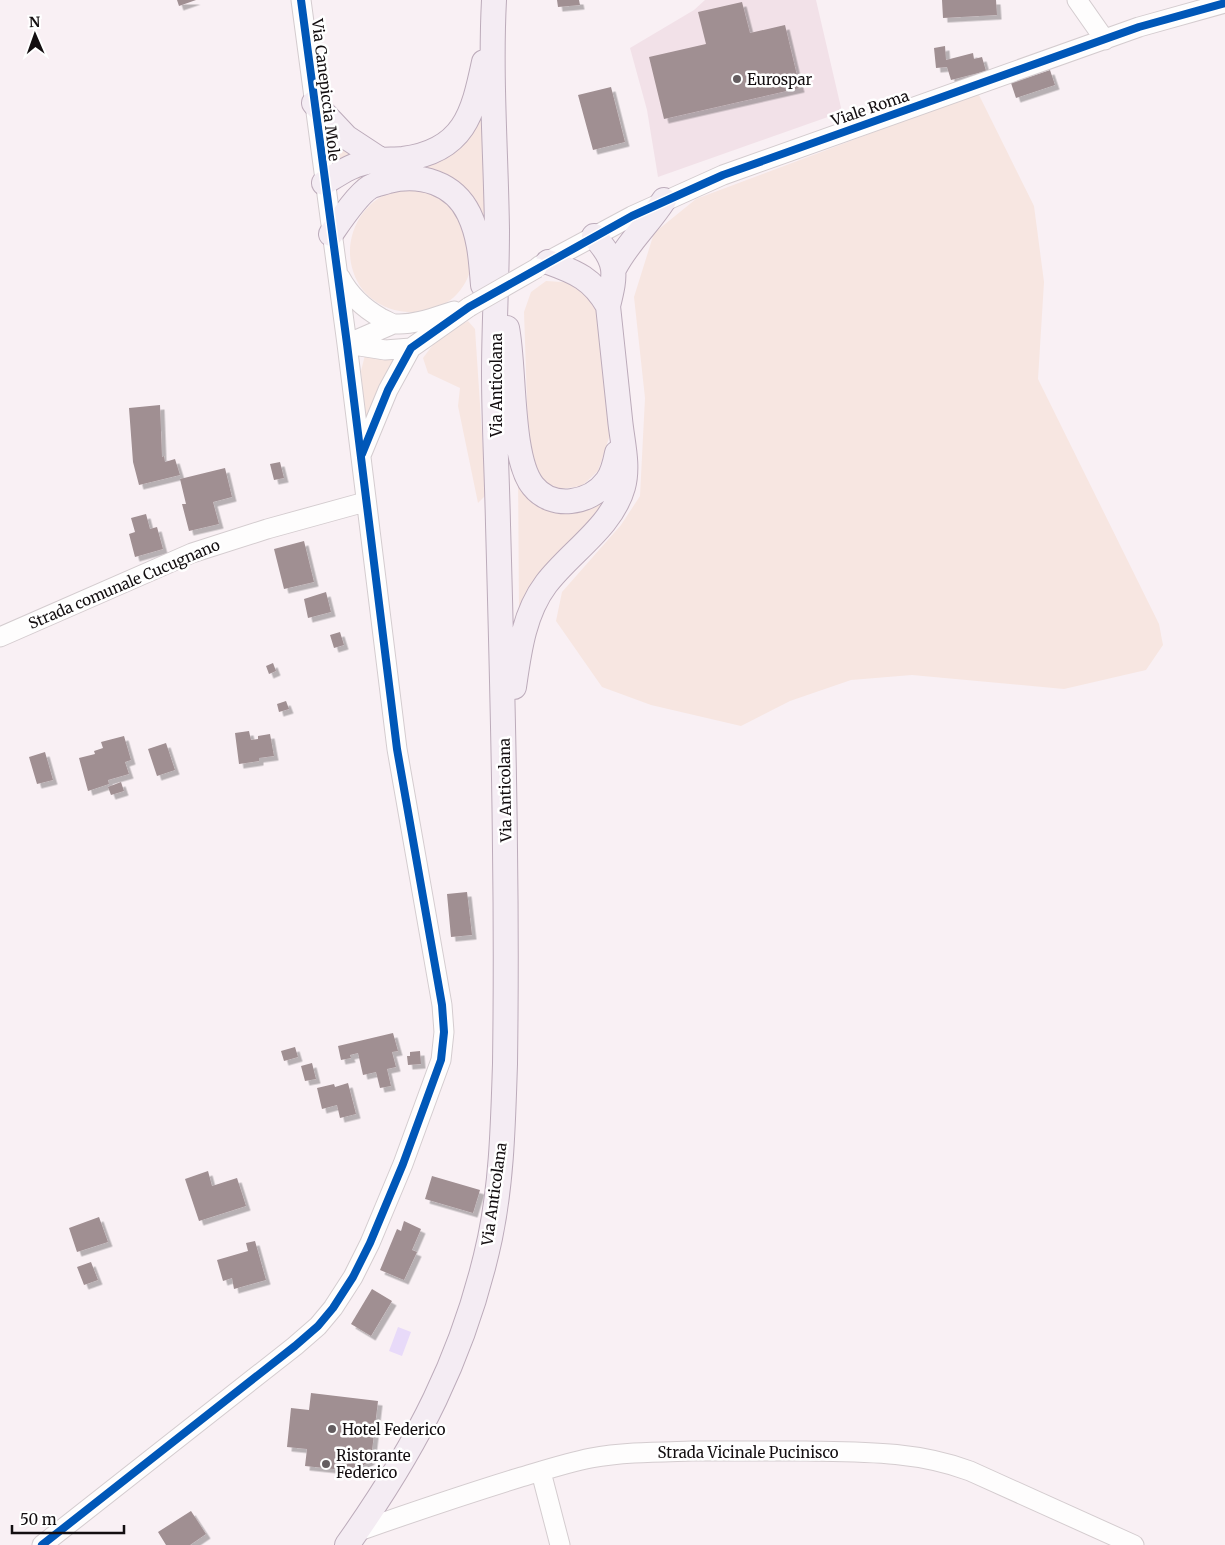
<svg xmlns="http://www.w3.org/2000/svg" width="1225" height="1545" font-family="Merriweather,serif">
  <defs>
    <filter id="shadow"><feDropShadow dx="4.5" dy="4.5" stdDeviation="0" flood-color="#0004"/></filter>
  </defs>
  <rect width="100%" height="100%" fill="#f9f0f4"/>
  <path fill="#f2e1e8" d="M705 0H816L842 112 658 177 647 110 630 48 694 10Z"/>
  <path fill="#f7e6e1" d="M978 93 1034 206 1044 282 1038 379 1159 624 1163 645 1146 670 1064 689 912 675 851 680 790 701 741 726 651 705 602 687 556 621 562 592 621 525 640 496 645 398 634 297 654 233 696 199Z
    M483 102 486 228 466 194 363 181 348 176 397 164Z
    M327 128 356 157 335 166 331 161Z
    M416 189C427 192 447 196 454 206 458 212 460 223 463 231 466 240 472 250 473 259 474 264 471 269 469 274 451 327 369 324 353 271 342 238 362 198 397 191 404 189 410 190 416 189Z
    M546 281 577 283 596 296 610 435 598 471 582 486 560 489 539 479 529 460 524 312 531 292Z
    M468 321 475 329 486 495 478 503 458 406 460 388 428 373 423 358 438 338Z
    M366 351 398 359 373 403 366 422 361 371Z
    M518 467 537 500 610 487 603 504 519 614Z"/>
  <path fill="#e8daf9" d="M398 1327 411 1332 402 1356 389 1351Z"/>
  <path fill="#a08f92" filter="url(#shadow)" d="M177 0H196L179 6Z
    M557 0H579L580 5 558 7Z
    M942 0H996L997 15 943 18Z
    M742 2 750 33 785 25 800 88 664 119 649 57 706 44 698 12Z
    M945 46 946 60 973 53 974 59 982 57 986 71 951 80 947 67 936 68 934 48Z
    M1050 70 1055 85 1016 98 1011 83Z
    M611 87 625 142 593 150 578 95Z
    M160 405 162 457 164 456 165 462 175 459 180 475 139 485 133 462 129 408Z
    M280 462 284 478 274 480 270 464Z
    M225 468 232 497 213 502 219 524 189 531 182 504H186L180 479Z
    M146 514 150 529 157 527 163 549 135 557 129 534 135 532 131 518Z
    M304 541 314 582 284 589 274 549Z
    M326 592 331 612 308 618 304 599Z
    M340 632 344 645 334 648 330 635Z
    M273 663 276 671 269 674 266 666Z
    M286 701 289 709 279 712 277 704Z
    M249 731 251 740 258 739V736L270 734 274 756 259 758V761L239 764 235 733Z
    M124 736 131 760 125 762 129 774 108 780 109 784 88 791 79 758 95 754 94 751 103 748 101 742Z
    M166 743 175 770 157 776 148 749Z
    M45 752 53 780 37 784 29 757Z
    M121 782 124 791 111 795 108 787Z
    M467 892 472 935 451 937 447 894Z
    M393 1033 398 1051 392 1052 396 1067 387 1069 391 1086 380 1088 376 1072 363 1075 358 1053 350 1055 351 1058 341 1060 338 1046Z
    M295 1047 298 1057 284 1061 281 1051Z
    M420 1051 421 1064 408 1065 407 1056H410V1052Z
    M312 1063 316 1079 305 1081 301 1066Z
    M348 1083 356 1114 340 1118 337 1105 322 1109 317 1088 334 1084 335 1087Z
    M208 1171 212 1186 237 1178 246 1206 199 1221 185 1179Z
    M432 1176 480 1190 473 1213 425 1199Z
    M99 1217 108 1242 77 1252 69 1228Z
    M404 1221 421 1229 412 1250 417 1252 404 1280 380 1270 397 1229 401 1231Z
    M255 1241 266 1280 234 1289 232 1278 223 1281 217 1260 248 1251 246 1243Z
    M91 1262 98 1280 84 1285 77 1267Z
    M372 1289 392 1301 371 1336 351 1324Z
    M311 1393 378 1401 371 1459 359 1469 343 1467V1470L305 1466 307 1449 287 1447 291 1408 309 1410Z
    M191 1511 206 1534 190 1545H166L158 1532Z"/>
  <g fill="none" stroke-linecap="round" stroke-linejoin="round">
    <g stroke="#d4cccf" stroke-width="21">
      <path id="minor" d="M1077 0 1105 40
        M539 266 632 216 723 175 1139 27 1225 3
        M340 277C350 296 363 308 381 318 386 320 391 324 396 324 415 325 435 317 454 311
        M347 344 385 350 411 348
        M347 344 393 324
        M362 453 388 390 411 348 469 307
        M0 637 192 553 267 529 365 502
        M541 1472 560 1545
        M356 1532C410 1513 463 1495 518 1478 542 1471 566 1463 591 1458 624 1452 659 1452 692 1451 730 1451 768 1451 806 1451 862 1452 917 1451 970 1471L1134 1545
        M42 1545 295 1346 318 1326 333 1308 353 1277 370 1243 403 1164 441 1060 444 1032 442 1005 397 749 347 344 301 0"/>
    </g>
    <g stroke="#bcabba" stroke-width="26">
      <path id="major" d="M314 103 346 137 381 160
        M324 183C340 173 354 163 373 161 383 159 393 160 403 159 464 151 473 114 484 62
        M331 234C340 221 357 195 370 187 375 184 383 183 388 181 421 173 454 183 469 214 480 237 481 261 483 285
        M548 262C576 272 593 279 608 306
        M614 269C627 243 648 225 664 200
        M507 328C515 367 510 458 533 486 552 510 590 504 607 481 613 473 615 463 617 453
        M514 687C519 652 524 613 546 584 570 552 612 527 623 487 629 465 622 441 620 419 616 382 612 344 608 306 616 274 618 262 594 236
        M347 1545C416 1448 465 1355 490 1238 502 1180 503 1123 505 1064 506 992 506 921 505 850 504 741 501 633 498 524 497 474 494 423 494 373 494 326 497 278 497 230 496 154 490 77 494 0"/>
    </g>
    <use href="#minor" stroke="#fefdfd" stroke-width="19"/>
    <use href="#major" stroke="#f4ecf3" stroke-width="24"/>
    <g stroke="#d4cccf" stroke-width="21" stroke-linecap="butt">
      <path id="minor-bridge" d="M469 307 537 268"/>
    </g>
    <use href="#minor-bridge" stroke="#fefdfd" stroke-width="19"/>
    <g stroke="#fff" stroke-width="11">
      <path id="cycleway" d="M362 454 388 390 411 348 469 307 632 216 723 175 1139 27 1225 3
        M42 1545 295 1346 318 1326 333 1308 353 1277 370 1243 403 1164 441 1060 444 1032 442 1005 397 749 347 344 301 0"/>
    </g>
    <use href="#cycleway" stroke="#0057b8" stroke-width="8"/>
  </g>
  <g fill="#645d60" stroke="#fff" stroke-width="2">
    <circle cx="737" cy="79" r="5"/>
    <circle cx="332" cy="1429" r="5"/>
    <circle cx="326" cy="1464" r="5"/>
  </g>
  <g text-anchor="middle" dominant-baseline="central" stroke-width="5" stroke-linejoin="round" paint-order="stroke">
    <g font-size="15" fill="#130e10" stroke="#fff" text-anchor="start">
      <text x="747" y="79">Eurospar</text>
      <text x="342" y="1429">Hotel Federico</text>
      <text x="336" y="1455">Ristorante<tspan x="336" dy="17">Federico</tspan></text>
    </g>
    <g font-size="15" fill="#130e10" stroke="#fff">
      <text transform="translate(326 90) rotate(83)">Via Canepiccia Mole</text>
      <text transform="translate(870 108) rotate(-19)">Viale Roma</text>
      <text transform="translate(496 385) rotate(-90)">Via Anticolana</text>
      <text transform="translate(124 584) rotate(-23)">Strada comunale Cucugnano</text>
      <text transform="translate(505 790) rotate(-91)">Via Anticolana</text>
      <text transform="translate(494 1194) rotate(-82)">Via Anticolana</text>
      <text x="748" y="1452">Strada Vicinale Pucinisco</text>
    </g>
  </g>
  <g transform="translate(35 35) rotate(358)" stroke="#ffffff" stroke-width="4" paint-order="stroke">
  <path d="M0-4L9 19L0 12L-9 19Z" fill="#130e10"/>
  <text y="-8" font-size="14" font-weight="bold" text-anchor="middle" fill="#130e10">N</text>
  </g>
  <path d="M12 1525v8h112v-8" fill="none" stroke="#130e10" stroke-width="2.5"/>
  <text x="20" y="1525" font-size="15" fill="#130e10" stroke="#ffffff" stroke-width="4" paint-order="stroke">50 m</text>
</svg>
